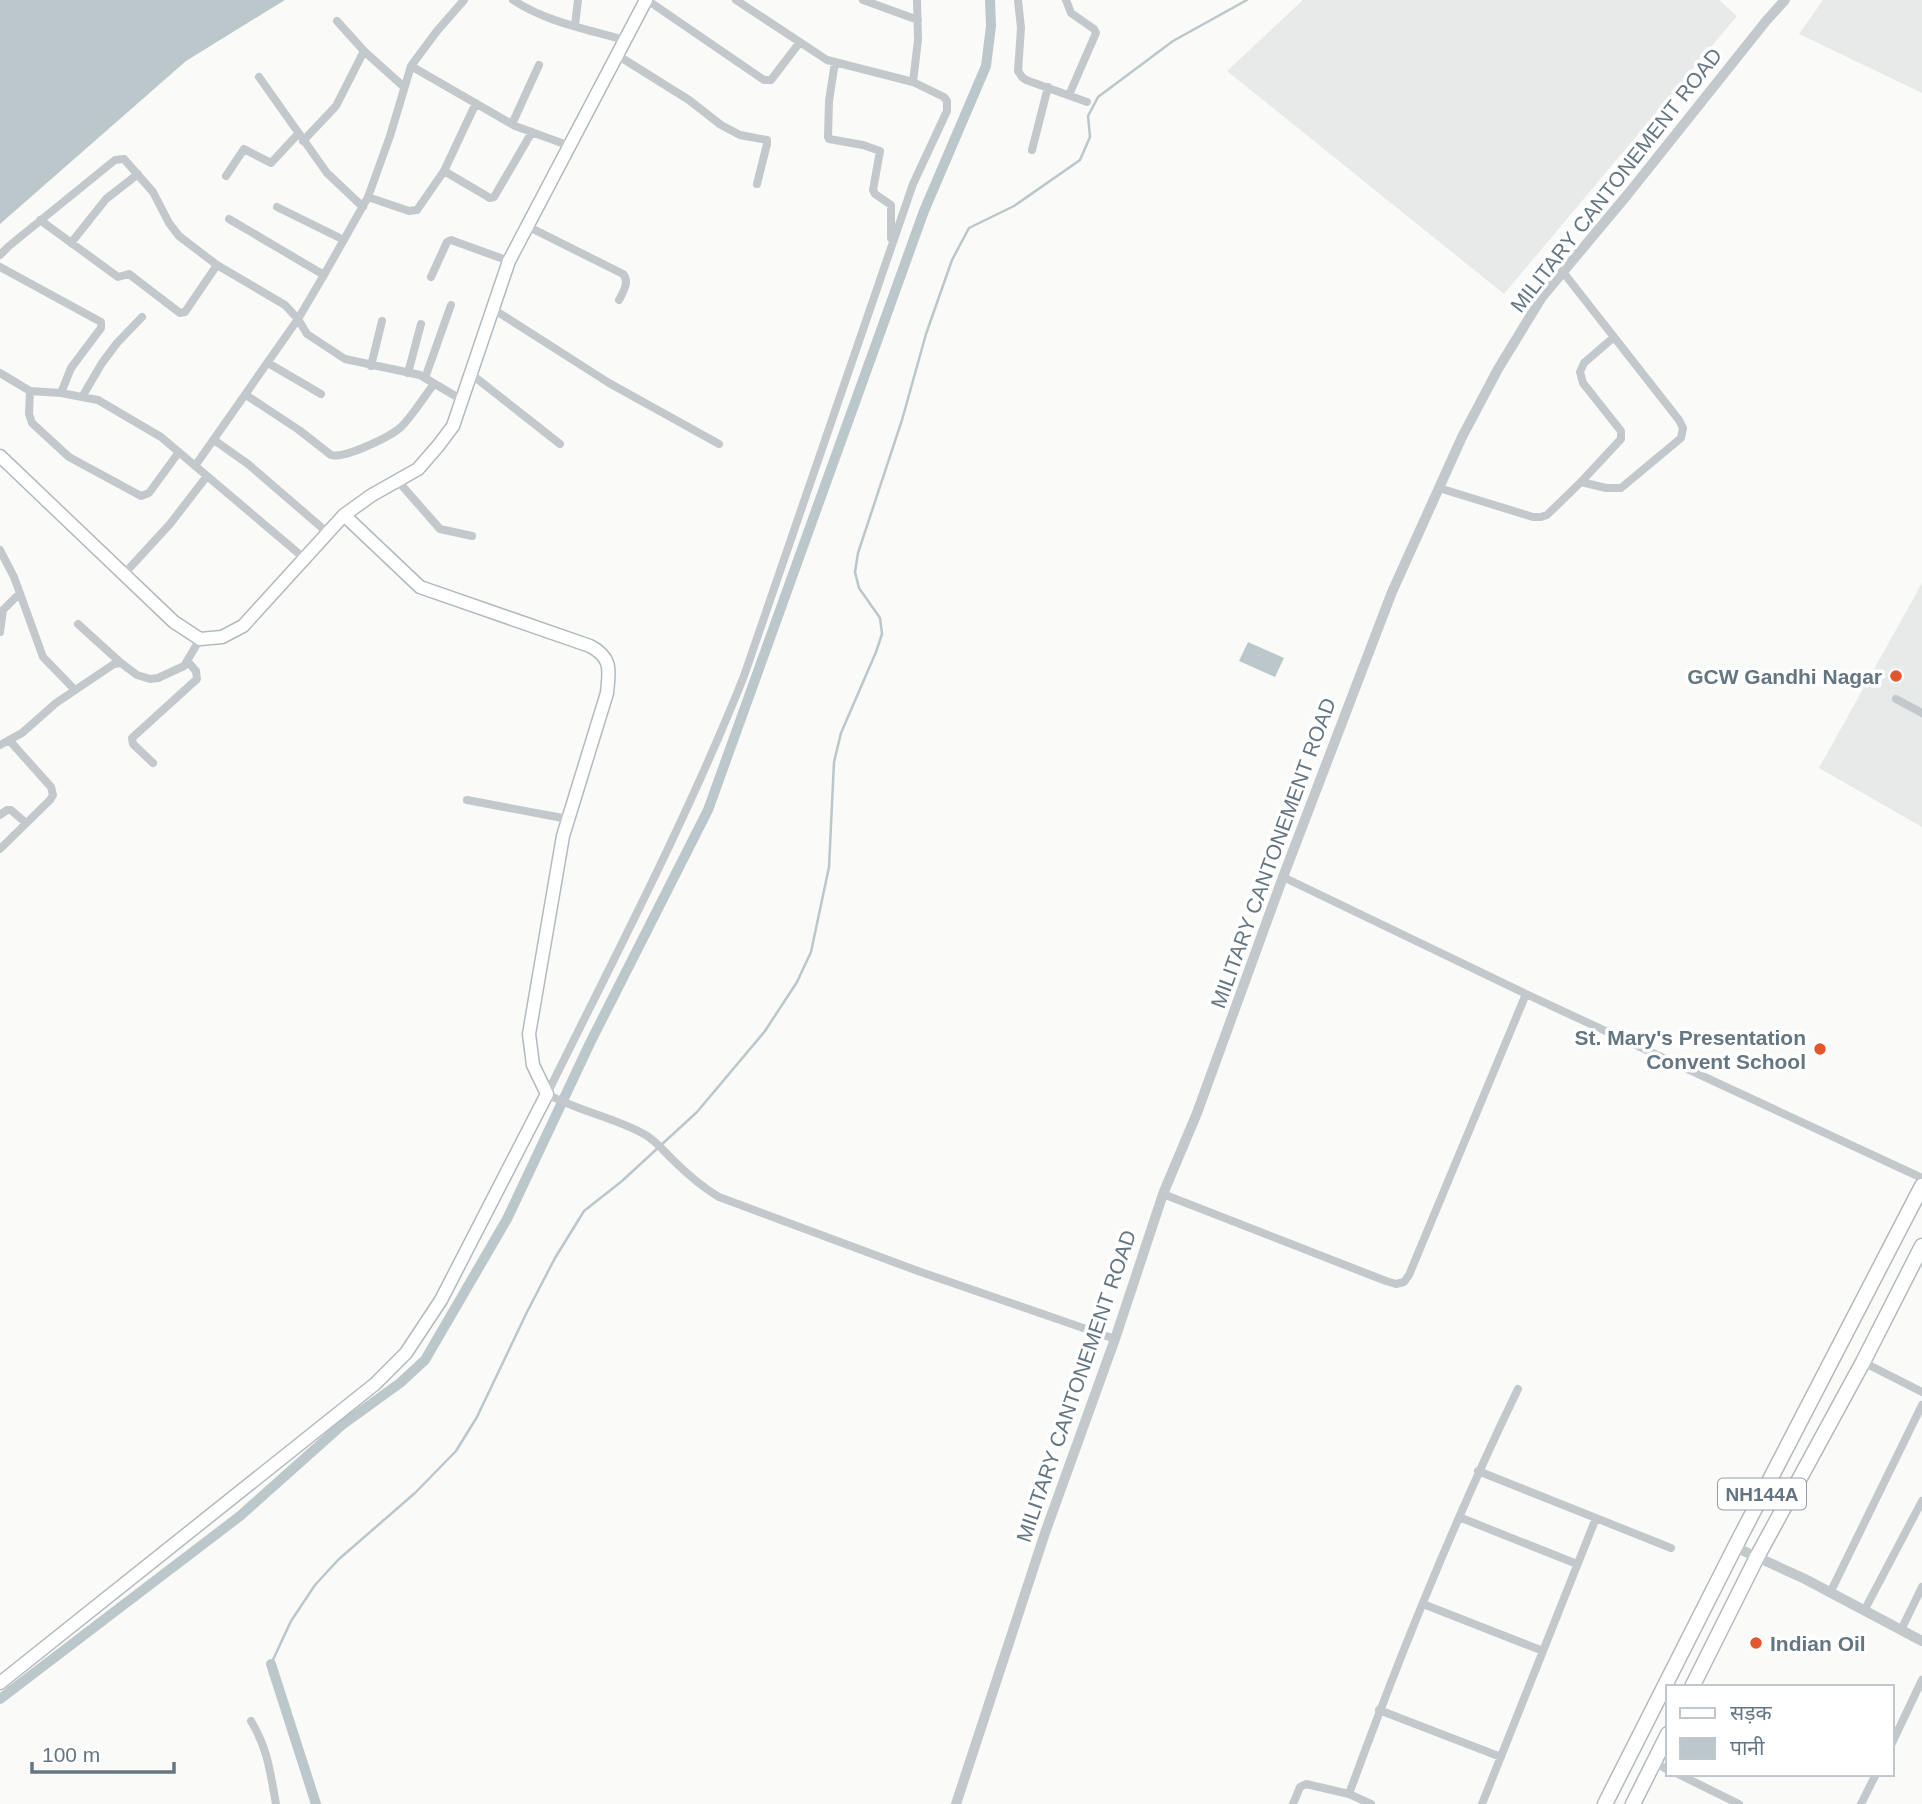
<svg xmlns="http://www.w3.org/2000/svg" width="1922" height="1804" font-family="Arial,'Noto Sans Devanagari',sans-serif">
  <rect width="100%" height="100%" fill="#fafaf8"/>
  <path fill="#e8e9e9" d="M1303 0H1719L1737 16 1504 294 1227 71Z
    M1823 0H1922V93L1799 34Z
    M1922 583V827L1819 768Z"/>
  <path fill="#bbc7cb" d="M0 0H285L186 61 0 224Z
    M1248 642 1284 658 1275 677 1239 661Z"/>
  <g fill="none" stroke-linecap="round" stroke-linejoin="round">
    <path stroke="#bbc7cb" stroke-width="2.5" d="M271 1664 291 1621 315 1585 339 1559 415 1493 456 1451 477 1417 527 1312 555 1258 584 1211 622 1181 697 1112 765 1031 797 982 811 952 829 867 834 762 841 733 876 652 882 634 880 618 859 588 855 572 858 553 902 420 926 334 952 260 969 228 1014 206 1080 160 1090 137 1088 116 1098 97 1173 41 1247 0"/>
    <path stroke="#bbc7cb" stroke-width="10" d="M271 1664 316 1804
      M0 1699 240 1516 342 1425 400 1383 425 1360 507 1219 591 1041 708 810 924 211 986 66 991 26 990 0"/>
    <g stroke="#b3babf" stroke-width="15">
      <path id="secondary" d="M0 456 174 622 200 639 222 637 243 626 344 515 372 495 418 469 438 446 453 426 509 261 646 0
        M0 1683 375 1384 406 1353 441 1300 547 1094 533 1065 529 1034 563 836 607 693C609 671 613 658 590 646L420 587 344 515"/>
    </g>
    <g stroke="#b4b9bd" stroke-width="17">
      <path id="trunk" d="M1692 1687 1757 1557 1863 1362 1922 1246
        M1605 1804 1735 1547 1922 1186
        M1633 1804 1668 1734"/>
    </g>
    <path stroke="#c3c8cc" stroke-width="8" d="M513 0C546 22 587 29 624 40
      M647 0 764 80H771L800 42
      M736 0 827 60 913 82
      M863 0 918 20
      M917 0 918 40 913 82 944 97 947 101V111L913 184 744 676C687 819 615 956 547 1094 578 1111 613 1117 644 1134 655 1140 663 1150 672 1159 687 1174 702 1187 719 1197L918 1271 1115 1339
      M1018 0 1021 28 1018 71 1022 77 1026 80 1087 102
      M1066 0 1071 13 1094 29 1096 33 1069 95
      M337 21 364 51 404 87
      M575 25 578 0
      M617 55 689 100 721 125 740 135 767 140V144L757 184
      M835 62 829 101 828 137 829 139 863 145 880 151 873 190 875 194 891 205V238
      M411 66 515 126 570 146
      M259 77 327 173 363 207
      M512 124 539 65
      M303 141 336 106 364 51
      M1032 150 1048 87
      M444 171 490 198 494 197 532 132
      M226 176 244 149 271 163 298 134
      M368 197 409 211 417 210 444 171 476 103
      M277 207 344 240
      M229 219 324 275
      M40 220 118 277 129 274 180 313 185 312 217 265
      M527 226 623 274C630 282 623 292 619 300
      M71 243 106 199 138 174
      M0 255 9 246 115 160 124 159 153 192 169 223 179 236 217 265 285 305 298 319 307 334 345 359 420 375 462 400
      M0 267 101 322V328L71 368 61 393
      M1563 272 1679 420 1683 428 1681 438 1621 488H1606L1581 482
      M431 277 447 242 451 240 509 261
      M493 309 609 383 719 444
      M268 363 321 394
      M371 366 382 321
      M0 373 30 391 61 393 98 400 161 437 304 558
      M408 373 421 324
      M471 374 560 444
      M425 378 451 305
      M30 391 29 414 32 423 69 457 141 496 149 493 179 452
      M246 395 299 430 331 455C344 459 390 437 401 427 413 415 423 398 434 384
      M82 397 102 363 117 343 142 317
      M214 440 248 464 328 533
      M195 466 298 319 324 275 368 197 390 136 411 66 437 31 464 0
      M397 480 440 529 472 536
      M1439 488 1533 517H1541L1547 515 1581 482 1621 439V431L1583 383 1580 372 1584 363 1614 337
      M0 550 14 577 43 657 75 690
      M124 574 170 524 207 476
      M78 624 121 663 137 675 150 679 158 678 184 666 200 639
      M0 632 3 610 20 593
      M1896 699 1922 713
      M0 745 22 733 56 703 114 664 121 663
      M153 763 133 744 132 738 197 679 196 671 188 662
      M467 800 568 819
      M0 815 7 810H11L26 823
      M0 849 50 800 53 795 51 787 9 740
      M1283 877 1526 994 1922 1178
      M1163 1194 1386 1281 1396 1284 1404 1282 1409 1275 1526 994
      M1863 1362 1922 1392
      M1478 1471 1671 1548
      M1459 1517 1577 1564
      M1830 1593 1922 1405
      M1423 1604 1543 1651
      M1864 1611 1922 1501
      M1901 1630 1922 1587
      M1379 1710 1501 1757
      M251 1721C268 1749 270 1772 276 1804
      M1892 1743 1922 1680
      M1654 1762 1668 1770
      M1678 1774 1739 1804
      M1293 1804 1300 1787 1306 1784 1349 1794
      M1371 1804 1349 1794C1399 1657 1454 1521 1518 1389
      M1482 1804 1596 1518
      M1861 1804 1876 1774"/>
    <path stroke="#c3c8cc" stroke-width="10" d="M1735 1547 1805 1579 1922 1641
      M956 1804 1045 1533 1115 1339 1163 1194 1197 1113 1283 877 1392 592 1462 437 1498 369 1542 297 1628 194 1766 21 1785 0"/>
    <use href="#secondary" stroke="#fff" stroke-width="12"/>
    <use href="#trunk" stroke="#fff" stroke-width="14"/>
  </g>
  <g fill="#e4572e" stroke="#fff" stroke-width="2.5">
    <circle cx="1896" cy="676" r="7"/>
    <circle cx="1820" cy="1049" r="7"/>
    <circle cx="1756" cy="1643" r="7"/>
  </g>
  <g text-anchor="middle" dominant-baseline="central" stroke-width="7" stroke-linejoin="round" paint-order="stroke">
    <rect fill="#fff" stroke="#939fa8" stroke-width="2" x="1718" y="1478.5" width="88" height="31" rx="5"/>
    <g font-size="19" font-weight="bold" fill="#657683">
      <text x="1762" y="1494">NH144A</text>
    </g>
    <g font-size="21" fill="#657683" stroke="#fff">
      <text transform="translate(1616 180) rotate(-52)">MILITARY CANTONEMENT ROAD</text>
      <text transform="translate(1273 853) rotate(-70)">MILITARY CANTONEMENT ROAD</text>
      <text transform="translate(1076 1386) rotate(-71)">MILITARY CANTONEMENT ROAD</text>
    </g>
    <g font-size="21" font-weight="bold" fill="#657683" stroke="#fff" text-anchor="end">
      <text x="1882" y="676">GCW Gandhi Nagar</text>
      <text x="1806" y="1037">St. Mary's Presentation<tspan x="1806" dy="24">Convent School</tspan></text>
      <text x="1770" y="1643" text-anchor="start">Indian Oil</text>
    </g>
  </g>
  <rect x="1666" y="1685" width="228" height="91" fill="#ffffff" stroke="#c1c8cd" stroke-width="2"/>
  <rect x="1680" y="1708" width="35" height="10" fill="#ffffff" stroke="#c1c8cd" stroke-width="2"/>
  <text x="1730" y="1720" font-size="21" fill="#657683">सड़क</text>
  <rect x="1680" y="1738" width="35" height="21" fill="#bbc7cb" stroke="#c1c8cd" stroke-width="2"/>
  <text x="1730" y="1755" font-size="21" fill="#657683">पानी</text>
  <path d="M32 1762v10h142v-10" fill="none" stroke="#657683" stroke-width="3.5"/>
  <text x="42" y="1762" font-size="21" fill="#657683" stroke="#ffffff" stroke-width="5" paint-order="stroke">100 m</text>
</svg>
